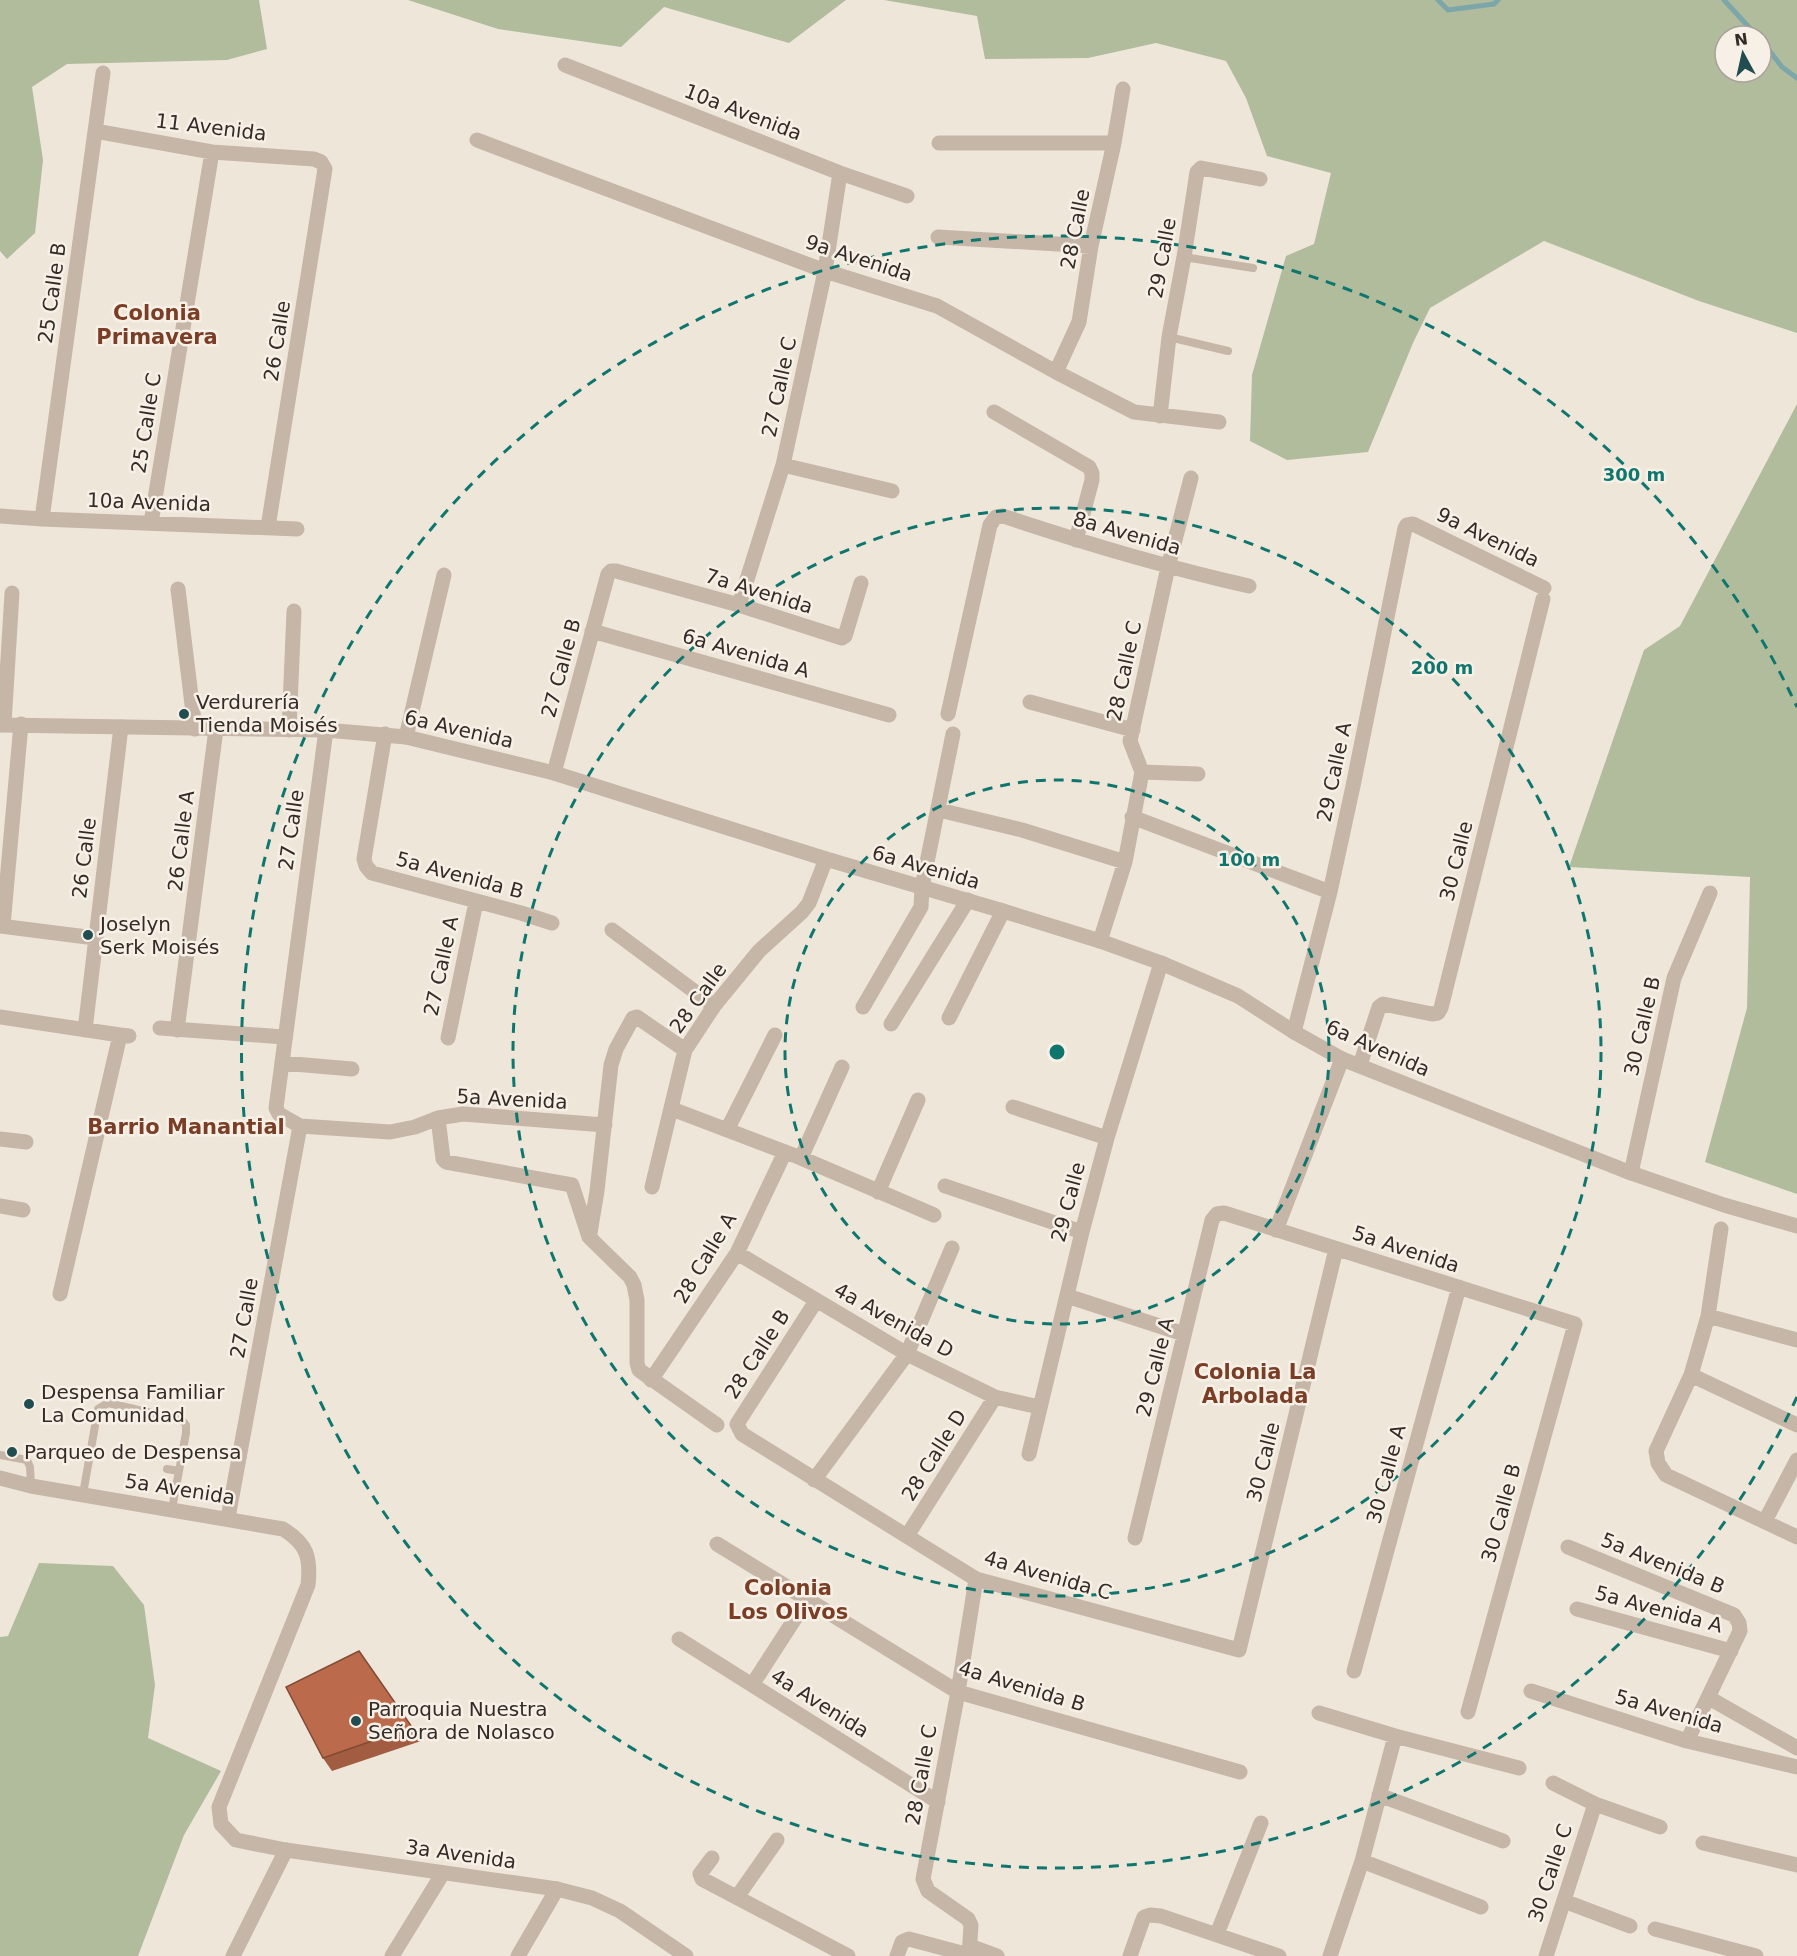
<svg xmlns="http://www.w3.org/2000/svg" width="1797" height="1956" font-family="'DejaVu Sans',sans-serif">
  <rect width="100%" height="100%" fill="#efe6da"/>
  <path fill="#b0bc9c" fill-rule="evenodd" d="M0 0H259L267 49 227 60 67 64 32 87 43 160 35 233 7 259 0 251Z
    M408 0H846L789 43 664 7 621 47 498 29Z
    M884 0H1797V333L1699 301 1544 241 1430 308 1413 343 1368 452 1287 460 1250 441 1252 375 1286 256 1314 244 1331 173 1267 156 1246 98 1226 61 1156 43 1088 58 985 59 977 16ZM1725 36H1761V72H1725Z
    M1797 404V1194L1705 1162 1747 1008 1750 877 1569 867 1644 650 1680 626Z
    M39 1563 113 1566 144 1605 155 1685 148 1738 221 1771 184 1835 138 1956H0V1637L8 1636Z"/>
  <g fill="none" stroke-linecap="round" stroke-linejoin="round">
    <path stroke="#7ca6a9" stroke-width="5" d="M1438 0 1448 10 1494 4 1498 0
      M1724 0 1757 36
      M1761 40 1782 67 1797 78"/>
    <path stroke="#c6b6a7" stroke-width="8" d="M1184 257 1253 268
      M1169 337 1228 351
      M0 1455 27 1460 30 1467 31 1486
      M167 1469 179 1471
      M83 1494 98 1409 108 1403 182 1420 186 1425V1433L172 1509"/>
    <path stroke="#c6b6a7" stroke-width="15" d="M565 65 840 173 907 196
      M95 131 212 152 314 159 321 162 325 169 268 527
      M477 140 825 271 937 306 1056 372 1134 412 1219 422
      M939 143H1114
      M938 237 1091 246
      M1056 372 1079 322 1091 246 1114 143 1123 89
      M994 412 1089 467 1092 473V480L1076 540
      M1160 416 1169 337 1184 257 1197 172 1201 168 1260 179
      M783 465 892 491
      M0 516 42 519 297 529
      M42 519 103 73
      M151 523 212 152
      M178 589 195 729
      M739 605 783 465 825 271 840 173
      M592 631 889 715
      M1030 702 1133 730
      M948 714 990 525 996 517 1003 516C1084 543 1165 567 1249 586
      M4 724 12 593
      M289 730 294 611
      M326 730 276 1108 279 1114 300 1126 390 1132 415 1127 438 1118 463 1114 605 1125
      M385 734 364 859 366 866 372 873 521 913 552 923
      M406 737 444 575
      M1142 772 1198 774
      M554 773 608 574 611 571H616L739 605 842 638 845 636 861 583
      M939 810 1022 830 1125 862
      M1132 817 1330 892
      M0 926 95 938
      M3 926 21 724
      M612 930 714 1006
      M1100 941 1125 862 1142 772 1130 741 1168 567 1191 478
      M863 1007 921 907 922 887 953 734
      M0 1017 120 1035
      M949 1018 1003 911
      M891 1024 968 900
      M160 1028 284 1037
      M85 1030 121 727
      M177 1030 216 729
      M1294 1032 1330 892 1353 786 1405 528 1407 525 1413 524 1544 588
      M448 1038 476 902
      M282 1063 352 1069
      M1360 1065 1379 1007 1383 1004 1432 1014 1438 1013 1441 1008 1543 599
      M1013 1107 1107 1138
      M672 1109 801 1158 934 1215
      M438 1118 443 1159 446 1162 572 1185 589 1237 630 1277 634 1285 637 1300V1363L639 1370 717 1425
      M727 1130 775 1035
      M0 1139 26 1142
      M801 1158 842 1067
      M1631 1173 1674 978 1710 893
      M945 1186 1082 1232
      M652 1187 685 1050 714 1006 759 951 802 912 809 903 826 859
      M878 1192 918 1100
      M0 1206 23 1210
      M1721 1229 1708 1316 1691 1375 1656 1451 1658 1463 1666 1475 1797 1537
      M1276 1230 1342 1059
      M590 1233 597 1191 611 1065 616 1049 633 1018 637 1017 685 1050
      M737 1253 907 1354 995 1397 1039 1407
      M60 1294 120 1035 129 1036
      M1067 1296 1184 1334
      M816 1301 737 1424 742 1434 976 1579 1239 1650 1336 1249
      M1708 1316 1797 1340
      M1691 1375 1797 1425
      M651 1380 737 1253 785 1152
      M1029 1454 1082 1232 1107 1138 1161 963
      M814 1480 907 1354 952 1248
      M228 1518 300 1126
      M1765 1521 1797 1460
      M907 1536 995 1397
      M1135 1538 1212 1220 1217 1214 1224 1213 1575 1324 1468 1712
      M717 1544 958 1692 1240 1772
      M1568 1547 1734 1615 1739 1623 1740 1631 1687 1741
      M1577 1609 1731 1651
      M679 1639 938 1802
      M1354 1671 1459 1287
      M752 1685 807 1600
      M1531 1691 1687 1741 1797 1767
      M1709 1698 1797 1748
      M1319 1713 1395 1736 1519 1768
      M1553 1783 1595 1804 1660 1827
      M1379 1795 1503 1841
      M1703 1843 1797 1865
      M712 1858 700 1874 702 1879 848 1956
      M1362 1861 1481 1907
      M737 1897 777 1840
      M1564 1901 1630 1926
      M1655 1929 1756 1956
      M1217 1934 1261 1823
      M970 1946 997 1956
      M233 1956 286 1850
      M392 1956 443 1873
      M518 1956 557 1889
      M897 1956 902 1942 909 1939 969 1955
      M969 1956 971 1925 968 1919 928 1891 923 1879 958 1692 976 1579
      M1130 1956 1142 1922 1144 1917 1150 1915 1161 1916 1279 1956
      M1330 1956 1362 1861 1395 1736
      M1546 1956 1595 1804"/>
    <path stroke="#c6b6a7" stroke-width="15" d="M0 725 326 730 406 737 554 773 826 859 1003 911 1100 941 1161 963 1238 996 1294 1032 1342 1059 1631 1173 1724 1205 1797 1226
      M0 1478 31 1486 283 1529C307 1544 311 1557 308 1585L219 1807 221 1824 236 1840 286 1850 557 1889 592 1898 620 1911 686 1956"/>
  </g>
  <path fill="#a15c41" d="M359 1651 421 1741 332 1771 323 1758Z"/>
  <path fill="#bb6b4c" stroke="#834b35" stroke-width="1.5" d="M359 1651 412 1727 323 1758 286 1687Z"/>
  <g fill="none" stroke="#0f766e" stroke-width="3" stroke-dasharray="10 8">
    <circle cx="1057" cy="1052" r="272"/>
    <circle cx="1057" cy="1052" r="544"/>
    <path d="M1797 1397A816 816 0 1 1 1797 707"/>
  </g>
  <g fill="#214c50" stroke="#f7f0e6" stroke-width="2">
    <circle cx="184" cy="714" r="6"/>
    <circle cx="88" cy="935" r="6"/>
    <circle cx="29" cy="1404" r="6"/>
    <circle cx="12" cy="1452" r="6"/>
    <circle cx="356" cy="1721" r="6"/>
  </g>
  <g text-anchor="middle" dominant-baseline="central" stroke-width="5" stroke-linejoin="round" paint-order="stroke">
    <g font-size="20" fill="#332b27" stroke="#f7f0e6">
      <text transform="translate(743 112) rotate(21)">10a Avenida</text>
      <text transform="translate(211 127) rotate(7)">11 Avenida</text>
      <text transform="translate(1075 229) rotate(-79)">28 Calle</text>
      <text transform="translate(859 258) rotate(18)">9a Avenida</text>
      <text transform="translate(1162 258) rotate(-80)">29 Calle</text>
      <text transform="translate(52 293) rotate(-82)">25 Calle B</text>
      <text transform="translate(277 341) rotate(-81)">26 Calle</text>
      <text transform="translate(779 387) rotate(-78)">27 Calle C</text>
      <text transform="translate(146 423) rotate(-81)">25 Calle C</text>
      <text transform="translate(149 502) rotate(2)">10a Avenida</text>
      <text transform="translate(1127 533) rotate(16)">8a Avenida</text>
      <text transform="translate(1488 537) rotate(26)">9a Avenida</text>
      <text transform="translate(759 591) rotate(17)">7a Avenida</text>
      <text transform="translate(746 653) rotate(16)">6a Avenida A</text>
      <text transform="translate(561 668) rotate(-75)">27 Calle B</text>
      <text transform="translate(1124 671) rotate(-78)">28 Calle C</text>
      <text transform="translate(459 729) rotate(13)">6a Avenida</text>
      <text transform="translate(1334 772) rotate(-78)">29 Calle A</text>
      <text transform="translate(291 830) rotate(-82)">27 Calle</text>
      <text transform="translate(181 841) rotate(-83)">26 Calle A</text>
      <text transform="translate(84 858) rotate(-83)">26 Calle</text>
      <text transform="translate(1456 861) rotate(-76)">30 Calle</text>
      <text transform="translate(926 867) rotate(16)">6a Avenida</text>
      <text transform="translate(460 875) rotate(15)">5a Avenida B</text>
      <text transform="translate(441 966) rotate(-78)">27 Calle A</text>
      <text transform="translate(698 998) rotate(-54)">28 Calle</text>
      <text transform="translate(1642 1026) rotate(-77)">30 Calle B</text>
      <text transform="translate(1378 1048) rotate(24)">6a Avenida</text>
      <text transform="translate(512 1099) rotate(3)">5a Avenida</text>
      <text transform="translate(1068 1202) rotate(-75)">29 Calle</text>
      <text transform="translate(1406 1249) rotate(18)">5a Avenida</text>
      <text transform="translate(705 1258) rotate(-59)">28 Calle A</text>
      <text transform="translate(244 1318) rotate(-80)">27 Calle</text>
      <text transform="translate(894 1320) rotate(29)">4a Avenida D</text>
      <text transform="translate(757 1354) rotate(-57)">28 Calle B</text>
      <text transform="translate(1155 1367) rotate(-76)">29 Calle A</text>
      <text transform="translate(934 1455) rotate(-58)">28 Calle D</text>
      <text transform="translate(1263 1462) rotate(-76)">30 Calle</text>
      <text transform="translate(1386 1474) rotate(-75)">30 Calle A</text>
      <text transform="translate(180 1489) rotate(9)">5a Avenida</text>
      <text transform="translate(1501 1513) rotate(-75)">30 Calle B</text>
      <text transform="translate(1663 1563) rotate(22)">5a Avenida B</text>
      <text transform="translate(1048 1575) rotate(16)">4a Avenida C</text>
      <text transform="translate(1659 1609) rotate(15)">5a Avenida A</text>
      <text transform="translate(1022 1686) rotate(17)">4a Avenida B</text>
      <text transform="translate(820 1703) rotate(32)">4a Avenida</text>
      <text transform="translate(1669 1711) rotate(16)">5a Avenida</text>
      <text transform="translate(921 1775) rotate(-80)">28 Calle C</text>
      <text transform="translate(461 1854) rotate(8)">3a Avenida</text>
      <text transform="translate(1550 1873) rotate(-72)">30 Calle C</text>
    </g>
    <g font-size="20" fill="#332b27" stroke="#f7f0e6" text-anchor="start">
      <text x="196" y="702">Verdurería<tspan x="196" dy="23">Tienda Moisés</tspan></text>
      <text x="100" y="924">Joselyn<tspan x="100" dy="23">Serk Moisés</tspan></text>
      <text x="41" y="1392">Despensa Familiar<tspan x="41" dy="23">La Comunidad</tspan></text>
      <text x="24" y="1452">Parqueo de Despensa</text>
      <text x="368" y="1709">Parroquia Nuestra<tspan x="368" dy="23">Señora de Nolasco</tspan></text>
    </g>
    <g font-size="21" font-weight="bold" fill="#7a3e27" stroke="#f7f0e6">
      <text x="157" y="313">Colonia<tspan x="157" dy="24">Primavera</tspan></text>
      <text x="186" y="1127">Barrio Manantial</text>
      <text x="1255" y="1372">Colonia La<tspan x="1255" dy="24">Arbolada</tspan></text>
      <text x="788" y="1588">Colonia<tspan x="788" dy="24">Los Olivos</tspan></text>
    </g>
  </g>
  <circle cx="1057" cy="1052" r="9" fill="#0f766e" stroke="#f7f0e6" stroke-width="3"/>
  <g font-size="18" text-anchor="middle" font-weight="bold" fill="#0f766e" stroke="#f7f0e6" stroke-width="5" stroke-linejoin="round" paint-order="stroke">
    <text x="1634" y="481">300 m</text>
    <text x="1442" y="674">200 m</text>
    <text x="1249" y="866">100 m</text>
  </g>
  <g transform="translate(1743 54) rotate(352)"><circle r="28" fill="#f7f0e6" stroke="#a9a19a" stroke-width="1.5"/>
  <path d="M0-4.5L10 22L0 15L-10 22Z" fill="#214c50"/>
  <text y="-9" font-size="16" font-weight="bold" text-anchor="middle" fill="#332b27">N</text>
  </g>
</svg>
